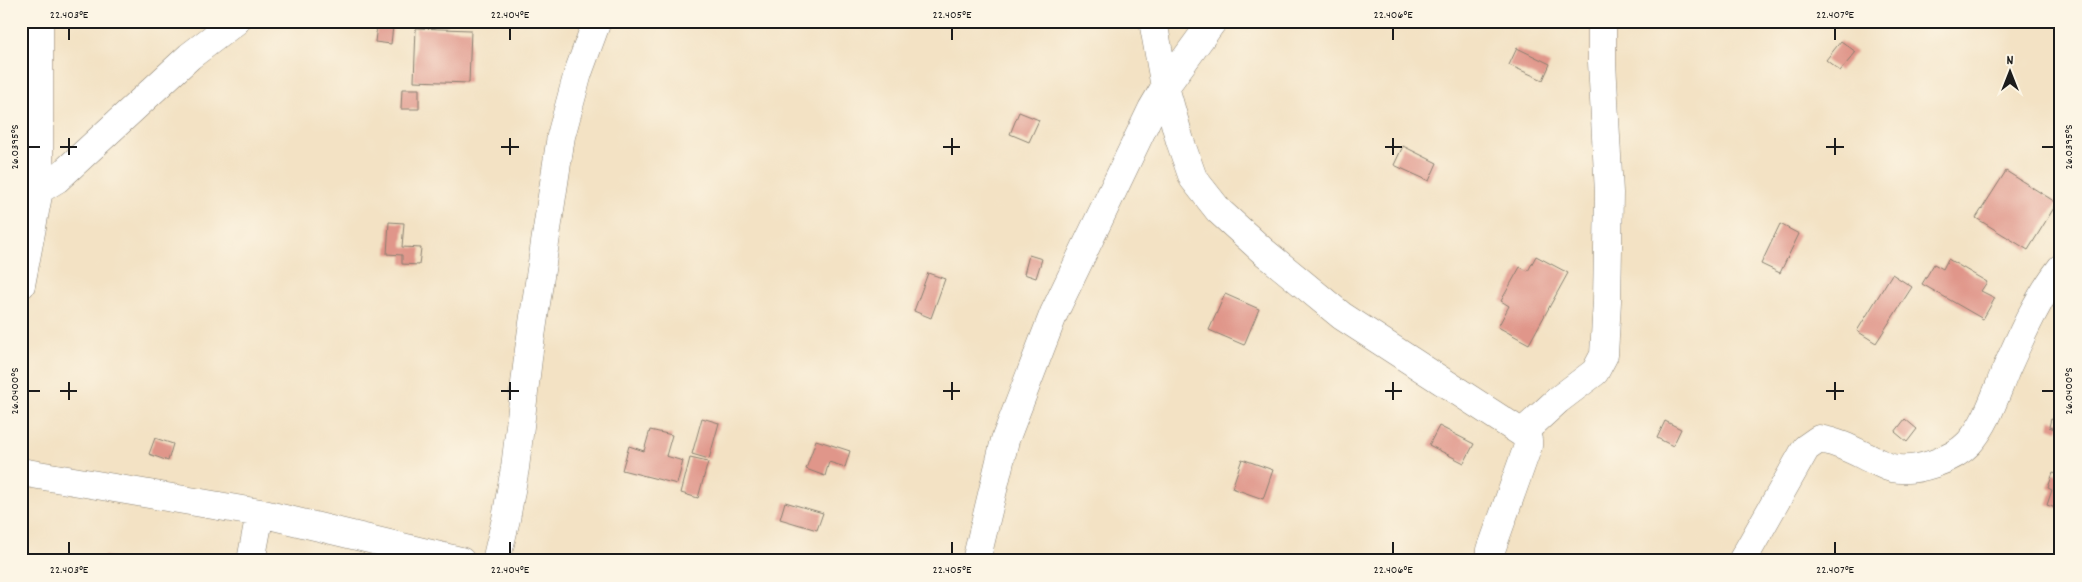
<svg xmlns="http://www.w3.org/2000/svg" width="2082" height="582" font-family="Dekko,sans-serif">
  <rect width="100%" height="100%" fill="#fcf5e5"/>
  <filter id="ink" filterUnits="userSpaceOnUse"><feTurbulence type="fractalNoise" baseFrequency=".02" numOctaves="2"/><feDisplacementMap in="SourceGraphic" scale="10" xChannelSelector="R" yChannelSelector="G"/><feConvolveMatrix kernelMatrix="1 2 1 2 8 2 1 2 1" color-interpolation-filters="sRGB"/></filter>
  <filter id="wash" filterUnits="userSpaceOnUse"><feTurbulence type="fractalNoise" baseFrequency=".0096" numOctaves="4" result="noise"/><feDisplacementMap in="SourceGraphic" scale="20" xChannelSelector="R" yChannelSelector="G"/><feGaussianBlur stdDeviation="1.12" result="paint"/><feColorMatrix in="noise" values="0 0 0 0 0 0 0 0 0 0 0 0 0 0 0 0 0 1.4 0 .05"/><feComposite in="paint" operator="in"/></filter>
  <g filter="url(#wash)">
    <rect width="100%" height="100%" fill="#f3e2c4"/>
    <g id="blocks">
      <path fill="#e0968a" d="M377 25 393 26 391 44 375 42Z
        M416 28 471 30 469 83 414 81Z
        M1841 41 1856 52 1840 71 1826 60Z
        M1517 48 1550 64 1543 80 1509 65Z
        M402 89H419V109H401Z
        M1019 112 1039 120 1029 142 1010 134Z
        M1403 146 1437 163 1429 181 1394 165Z
        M2006 171 2057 203 2028 250 1976 218Z
        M389 222 404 223 402 247 421 248 419 265 402 264V255L387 254Z
        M1780 224 1799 234 1780 273 1761 264Z
        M1029 255 1042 259 1036 278 1024 274Z
        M1536 256 1568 273 1529 344 1498 327 1509 306 1501 301 1520 267 1528 271Z
        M1948 259 1987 282 1981 291 1995 298 1983 319 1922 284 1934 264 1943 269Z
        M928 273 945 279 931 318 914 311Z
        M1892 274 1912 287 1876 343 1857 331Z
        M1225 294 1259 309 1244 345 1209 330Z
        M702 418 719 423 709 459 692 454Z
        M1905 419 1917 429 1907 442 1895 432Z
        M2051 419 2060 422 2057 430 2049 427Z
        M1665 421 1681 429 1673 446 1657 438Z
        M1439 426 1474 444 1464 463 1429 445Z
        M650 430 672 435 666 456 683 461 677 484 622 470 629 446 644 451Z
        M155 438 173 444 168 461 149 454Z
        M816 440 850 451 845 467 829 462 825 476 806 469Z
        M690 458 708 462 698 498 681 493Z
        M1242 459 1273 470 1263 499 1232 488Z
        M2061 465V510L2047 505 2052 490 2048 488 2053 473 2057 474Z
        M785 502 823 513 817 530 780 519Z
        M104 556 126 560V561H103Z"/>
    </g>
  </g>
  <g filter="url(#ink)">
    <use href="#blocks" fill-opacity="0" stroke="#887f70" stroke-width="1"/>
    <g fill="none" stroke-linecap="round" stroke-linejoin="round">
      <g stroke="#887f70" stroke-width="29">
        <path id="street" d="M1153 21 1165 87 1180 141 1193 178 1219 211 1263 251 1342 316 1522 433 1528 440V446L1491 550V561
          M21 191 39 190 57 179 190 56 236 21
          M21 285 39 190V21
          M1522 433 1558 400 1595 372 1604 355 1607 301 1609 193 1602 62V21
          M21 472 260 513 461 561
          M251 561 260 513
          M496 561 506 519 515 468 529 350 561 136 578 73 597 21
          M976 561 1005 440 1054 313 1152 109 1165 87 1213 21
          M1742 561 1806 448 1819 439C1839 442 1856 452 1875 461 1880 463 1887 467 1892 468 1916 473 1953 460 1969 443 1987 423 1995 396 2005 372 2021 336 2037 299 2061 268"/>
      </g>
      <use href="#street" stroke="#fff" stroke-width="28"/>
    </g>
  </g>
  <path fill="none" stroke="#1c1c1c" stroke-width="2" d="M69 28V40M510 28V40M952 28V40M1393 28V40M1835 28V40M69 138V155M510 138V155M952 138V155M1393 138V155M1835 138V155M28 147H40M60 147H77M501 147H519M943 147H960M1385 147H1402M1826 147H1844M2042 147H2054M69 382V400M510 382V400M952 382V400M1393 382V400M1835 382V400M28 391H40M60 391H77M501 391H519M943 391H960M1385 391H1402M1826 391H1844M2042 391H2054M69 542V554M510 542V554M952 542V554M1393 542V554M1835 542V554"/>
  <rect width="2082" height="582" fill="none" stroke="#fcf5e5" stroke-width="55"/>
  <g transform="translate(2010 72)" stroke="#fcf5e5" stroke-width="4" paint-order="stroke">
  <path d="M0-4L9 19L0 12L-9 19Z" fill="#1c1c1c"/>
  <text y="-8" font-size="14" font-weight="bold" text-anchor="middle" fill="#1c1c1c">N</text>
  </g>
  <rect x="28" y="28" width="2026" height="526" fill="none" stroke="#1c1c1c" stroke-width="2"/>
  <g font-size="12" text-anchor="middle" fill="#1c1c1c">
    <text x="69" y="18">22.403°E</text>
    <text x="510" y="18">22.404°E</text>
    <text x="952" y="18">22.405°E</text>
    <text x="1393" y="18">22.406°E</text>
    <text x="1835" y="18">22.407°E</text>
    <text transform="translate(14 147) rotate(-90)" y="4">26.0395°S</text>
    <text transform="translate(2068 147) rotate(-90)" y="4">26.0395°S</text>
    <text transform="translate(14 391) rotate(-90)" y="4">26.0400°S</text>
    <text transform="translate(2068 391) rotate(-90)" y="4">26.0400°S</text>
    <text x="69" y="573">22.403°E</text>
    <text x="510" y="573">22.404°E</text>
    <text x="952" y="573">22.405°E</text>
    <text x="1393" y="573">22.406°E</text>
    <text x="1835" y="573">22.407°E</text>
  </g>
</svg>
